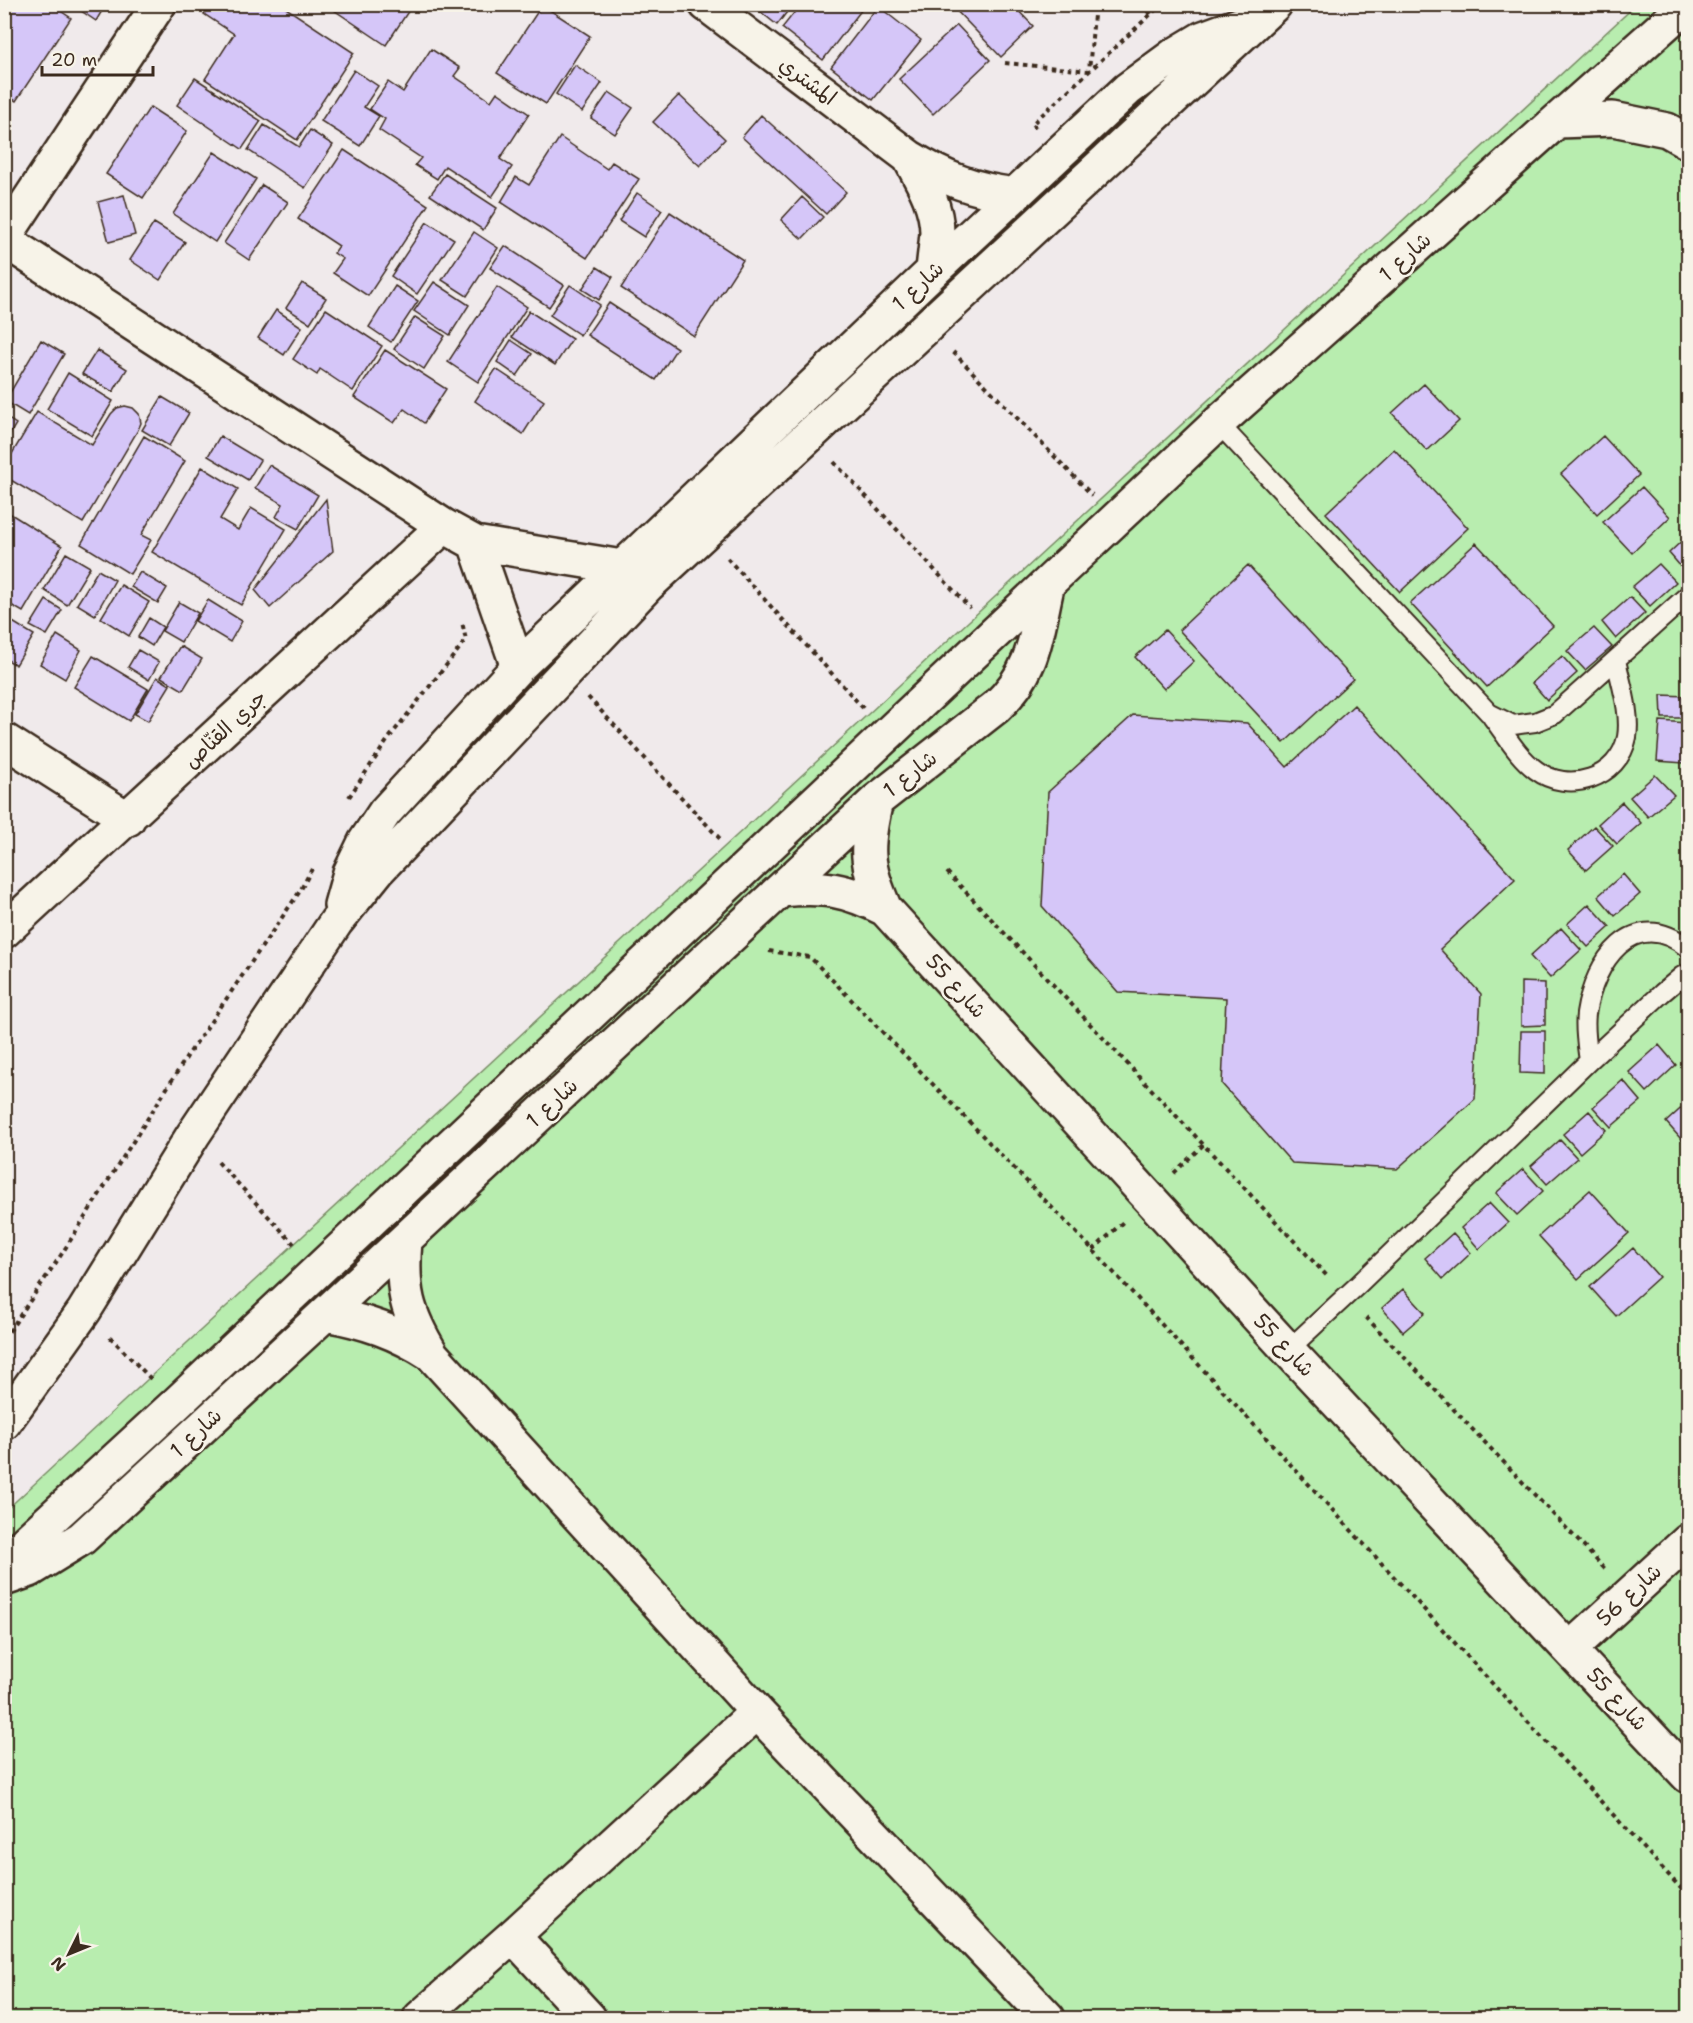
<svg xmlns="http://www.w3.org/2000/svg" width="1693" height="2023" font-family="'Shantell Sans','Playpen Sans Arabic',sans-serif">
  <rect width="100%" height="100%" fill="#f0eaeb"/>
  <filter id="ink" filterUnits="userSpaceOnUse"><feTurbulence type="fractalNoise" baseFrequency=".0167" numOctaves="2"/><feDisplacementMap in="SourceGraphic" scale="12" xChannelSelector="R" yChannelSelector="G"/><feConvolveMatrix kernelMatrix="1 2 1 2 8 2 1 2 1" color-interpolation-filters="sRGB"/></filter>
  <g filter="url(#ink)">
    <path fill="#b8edaf" stroke="#7a8c66" stroke-width="1.5" d="M1636 5H1688V2018H5V1511Z"/>
    <path fill="#d5c6f8" stroke="#3b2a1e" stroke-width="1.5" d="M4 4H50L71 18 16 101 4 94Z
      M71 4H106L96 21Z
      M211 4H280L354 53 297 140 205 79 234 34 204 14Z
      M325 4H413L386 45Z
      M751 4H793L777 25Z
      M801 4H866L823 60 782 28Z
      M953 4H1012L1033 26 1001 57 952 6Z
      M542 5 590 36 546 104 497 73Z
      M878 6 921 40 873 100 831 67Z
      M957 25 990 60 933 114 899 79Z
      M431 49 460 68 454 76 491 101 497 92 529 114 500 159 512 167 492 197 445 166 437 179 415 165 421 158 379 130 385 119 370 109 388 82 403 92Z
      M575 65 602 83 582 112 556 94Z
      M354 70 378 86 364 107 379 116 360 146 321 121Z
      M195 78 261 121 242 149 177 105Z
      M609 92 633 108 615 134 591 118Z
      M679 95 725 139 700 166 653 122Z
      M150 107 187 131 143 198 106 174Z
      M761 115 846 192 826 214 742 137Z
      M264 125 299 147 310 130 333 145 305 188 248 150Z
      M560 137 607 169 612 162 639 179 587 258 501 202 516 177 529 185Z
      M344 150 428 205 368 296 333 273 343 259 334 253 339 246 298 219Z
      M214 152 256 179 215 242 173 214Z
      M445 174 497 208 483 230 430 195Z
      M262 185 288 202 249 260 224 243Z
      M637 193 662 210 644 237 619 221Z
      M124 195 135 235 109 242 98 202Z
      M802 197 823 217 802 239 781 220Z
      M670 212 743 260 694 336 621 288Z
      M427 222 454 239 417 294 391 276Z
      M154 223 185 242 160 280 130 260Z
      M474 232 498 248 467 296 442 280Z
      M505 246 564 285 549 307 490 268Z
      M597 267 613 277 599 300 582 289Z
      M434 282 469 305 450 335 414 311Z
      M302 283 326 298 310 323 286 308Z
      M570 285 600 305 580 335 550 315Z
      M395 286 418 301 391 342 369 327Z
      M497 287 527 307 478 382 448 362Z
      M609 303 677 348 656 380 587 335Z
      M326 309 382 346 353 391 320 369 317 375 293 359Z
      M276 310 302 327 284 355 258 338Z
      M529 311 572 339 555 365 512 337Z
      M415 317 445 336 424 369 394 349Z
      M41 340 64 354 28 415 5 401Z
      M511 340 532 354 517 376 497 362Z
      M97 350 127 369 113 392 82 374Z
      M385 350 446 389 424 423 404 409 394 423 354 397Z
      M496 369 544 401 523 434 475 401Z
      M68 373 113 401 92 436 47 409Z
      M1424 384 1459 421 1427 451 1392 413Z
      M162 397 189 413 169 446 142 430Z
      M125 406 133 408 139 414 141 423 138 430 83 523 4 476V467L37 412 92 445 111 414 117 408Z
      M4 416 16 424 4 444Z
      M144 436 185 461 141 535 151 540 130 574 81 544Z
      M220 436 260 460 248 480 208 456Z
      M1603 436 1639 475 1597 514 1561 474Z
      M1394 449 1468 528 1400 592 1326 513Z
      M269 465 318 495 298 529 276 517 283 504 255 488Z
      M202 467 238 489 220 519 238 530 251 508 286 529 241 605 152 552Z
      M1642 487 1670 517 1632 553 1603 522Z
      M326 499 333 551 270 608 255 590Z
      M6 511 62 546 23 612 4 601Z
      M1688 535V575L1669 553Z
      M1476 543 1553 626 1487 687 1410 603Z
      M66 553 90 567 67 605 44 590Z
      M1659 564 1676 582 1650 606 1632 587Z
      M1248 565 1353 679 1284 743 1179 630Z
      M98 570 115 580 95 615 77 604Z
      M140 572 167 588 158 603 131 587Z
      M121 585 149 602 129 636 101 618Z
      M1630 597 1645 613 1616 639 1602 622Z
      M46 600 62 610 47 635 30 626Z
      M208 600 242 621 230 642 195 621Z
      M179 602 198 613 181 642 162 631Z
      M149 618 163 627 152 646 138 637Z
      M11 621 34 635 16 665 4 658V633Z
      M1594 628 1612 647 1585 670 1567 651Z
      M1165 630 1194 661 1164 689 1135 657Z
      M57 635 81 650 65 679 40 664Z
      M180 646 202 659 183 690 161 677Z
      M138 650 159 662 149 680 128 667Z
      M93 656 148 689 129 721 74 687Z
      M1562 656 1577 673 1547 700 1532 683Z
      M157 677 170 685 148 721 135 714Z
      M1661 695 1688 696V718H1662Z
      M1354 705 1515 879 1440 949 1481 994 1475 1099 1397 1169 1292 1163 1222 1084 1226 998 1118 992 1042 906 1048 792 1133 715 1247 723 1287 767Z
      M1660 721 1687 723 1684 763 1657 761Z
      M1655 775 1674 795 1648 817 1630 797Z
      M1622 802 1641 823 1617 844 1598 824Z
      M1594 826 1613 846 1586 870 1568 850Z
      M1623 874 1640 894 1615 916 1598 896Z
      M1589 904 1610 927 1588 947 1567 924Z
      M1561 928 1581 950 1550 978 1530 956Z
      M1521 982 1545 983V1025L1521 1026Z
      M1521 1031H1545V1074L1520 1073Z
      M1659 1045 1676 1065 1647 1092 1629 1072Z
      M1623 1080 1641 1101 1611 1127 1593 1107Z
      M1688 1102V1147L1666 1122Z
      M1589 1111 1606 1130 1580 1153 1563 1134Z
      M1560 1140 1577 1158 1547 1184 1531 1166Z
      M1523 1169 1543 1191 1517 1215 1496 1193Z
      M1590 1190 1629 1233 1578 1279 1539 1236Z
      M1489 1203 1508 1223 1479 1249 1461 1228Z
      M1453 1233 1471 1253 1443 1279 1425 1258Z
      M1633 1248 1659 1277 1616 1316 1590 1287Z
      M1403 1289 1425 1313 1403 1332 1382 1308Z"/>
    <g fill="none" stroke-linecap="round" stroke-linejoin="round">
      <g stroke="#3b2a1e" stroke-width="22">
        <path id="service" d="M1218 423 1489 713 1513 725 1535 722 1555 714 1688 595
          M1492 717C1505 734 1518 757 1536 770 1568 794 1619 779 1627 737 1631 713 1621 684 1616 660
          M1589 1061C1587 1046 1584 1030 1586 1014 1594 962 1633 904 1688 948
          M1288 1350 1359 1284 1589 1061 1662 993 1682 976 1688 973"/>
      </g>
      <g stroke="#3b2a1e" stroke-width="38">
        <path id="minor" d="M706 4 909 157C945 179 974 190 1015 195
          M1558 121 1613 119 1667 130 1688 142
          M909 157C922 181 937 205 937 233 936 246 934 259 933 271
          M4 238 159 4
          M4 240 444 526 475 543 622 567
          M475 543 518 667
          M4 740 128 819
          M876 801C865 847 865 865 885 909L1288 1350 1688 1776
          M781 890C825 886 845 889 885 909
          M341 905 350 873 365 842 385 812 518 667 933 271 1128 89 1173 56 1203 38 1244 23
          M4 931 444 526
          M405 1240C401 1290 406 1312 432 1355L757 1712 1048 2018
          M325 1314C365 1321 397 1332 431 1354
          M4 1423 84 1311 193 1135 336 922 378 870 648 585 1275 4
          M4 1562 176 1404 1218 423 1688 4
          M4 1579 30 1570 82 1538 325 1314 876 801 996 707C1035 671 1036 635 1047 587
          M1570 1649 1688 1541
          M513 1936 589 2018
          M420 2018 513 1936 757 1712"/>
      </g>
      <path stroke="#3b2a1e" stroke-width="4" stroke-dasharray="4.5 4.5" stroke-linecap="butt" d="M1142 4 1151 14
        M1005 63 1089 71 1095 4
        M1036 128 1032 124 1162 4
        M953 352 1092 495
        M834 462 970 608
        M727 558 863 708
        M588 697 722 841
        M349 797 389 738 466 640 462 622
        M947 872 1327 1276
        M769 951 810 957 1093 1250 1688 1896
        M218 1162 294 1244
        M1174 1173 1204 1144
        M1093 1250 1123 1222
        M1366 1317 1606 1570
        M110 1337 151 1379
        M4 1339 61 1255 188 1055 300 891 313 867"/>
      <use href="#service" stroke="#f7f3e8" stroke-width="18"/>
      <use href="#minor" stroke="#f7f3e8" stroke-width="33"/>
    </g>
  </g>
  <g text-anchor="middle" dominant-baseline="central" stroke-width="5" stroke-linejoin="round" paint-order="stroke">
    <g font-size="21" fill="#3b2a1e" stroke="#f7f3e8">
      <text transform="translate(808 81) rotate(37)">المشتري</text>
      <text transform="translate(1405 257) rotate(-42)">شارع 1</text>
      <text transform="translate(918 286) rotate(-43)">شارع 1</text>
      <text transform="translate(225 729) rotate(-43)">جري القنّاص</text>
      <text transform="translate(910 774) rotate(-38)">شارع 1</text>
      <text transform="translate(956 986) rotate(48)">شارع 55</text>
      <text transform="translate(552 1103) rotate(-43)">شارع 1</text>
      <text transform="translate(1284 1345) rotate(47)">شارع 55</text>
      <text transform="translate(196 1433) rotate(-43)">شارع 1</text>
      <text transform="translate(1629 1595) rotate(-43)">شارع 56</text>
      <text transform="translate(1617 1699) rotate(47)">شارع 55</text>
    </g>
  </g>
  <rect width="1693" height="2023" fill="none" stroke="#f7f3e8" stroke-width="24"/>
  <rect x="12" y="12" width="1669" height="1999" fill="none" stroke="#3b2a1e" stroke-width="2" filter="url(#ink)"/>
  <g transform="translate(69 1954) rotate(227)" stroke="#f7f3e8" stroke-width="4.5" paint-order="stroke">
  <path d="M0-4.5L10 22L0 15L-10 22Z" fill="#3b2a1e"/>
  <text y="-9" font-size="16" font-weight="bold" text-anchor="middle" fill="#3b2a1e">N</text>
  </g>
  <path d="M42 66v9h111v-9" fill="none" stroke="#3b2a1e" stroke-width="3"/>
  <text x="51" y="66" font-size="18" fill="#3b2a1e" stroke="#f7f3e8" stroke-width="4.5" paint-order="stroke">20 m</text>
</svg>
